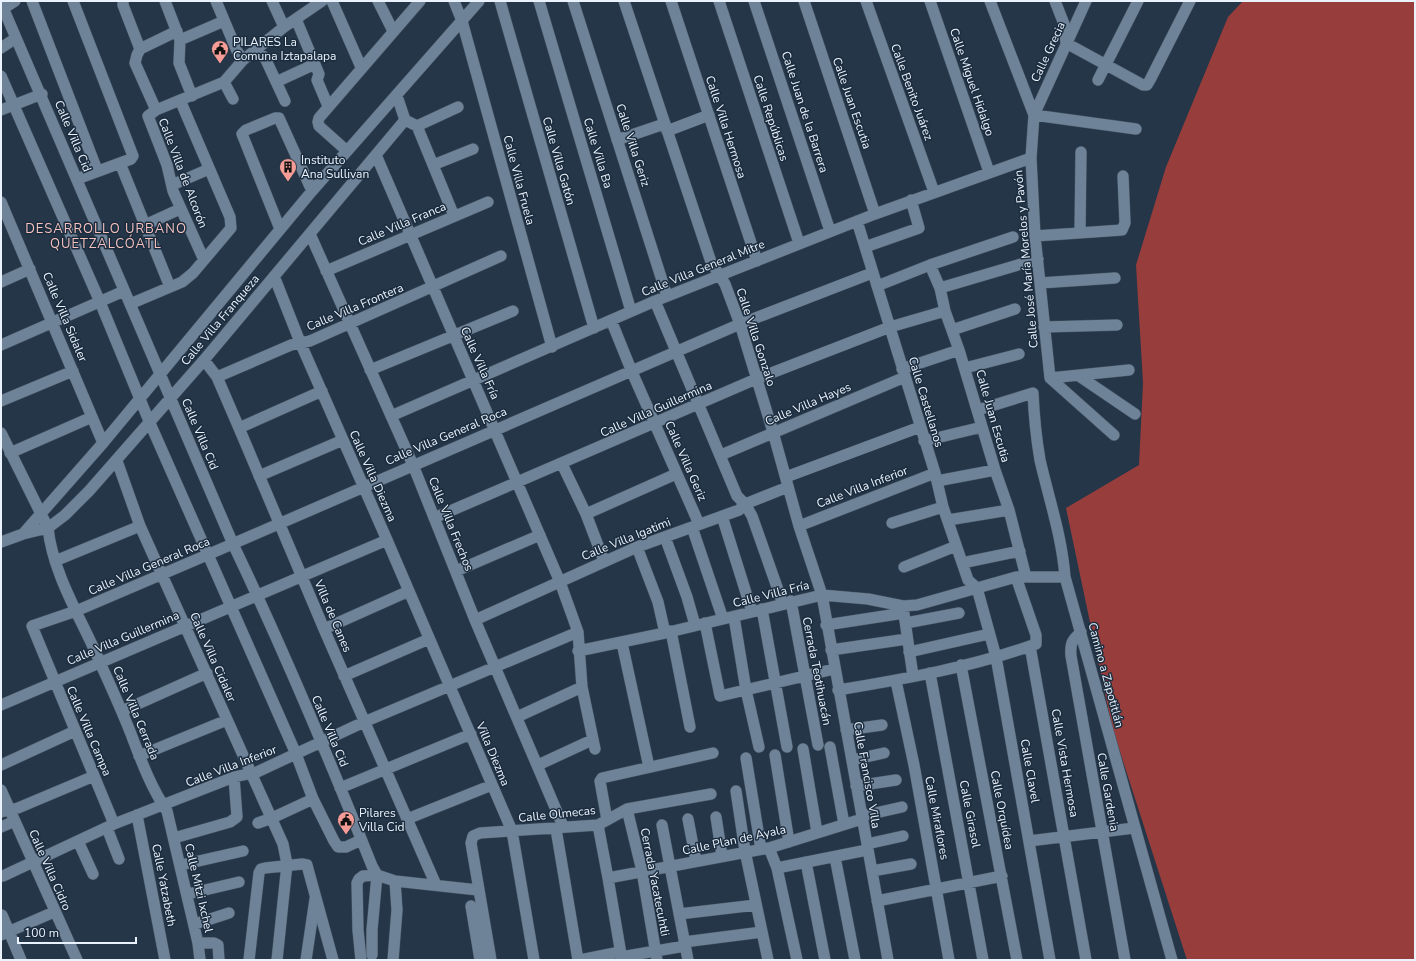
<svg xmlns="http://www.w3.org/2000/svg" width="1416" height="961" font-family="'Nunito Sans',sans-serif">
  <rect width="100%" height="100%" fill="#243648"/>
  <path fill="#973e3c" d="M1243 1H1415V960H1187L1112 727 1066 508 1139 465 1143 383 1136 265 1166 167 1228 17Z"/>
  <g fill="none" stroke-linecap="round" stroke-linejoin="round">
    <g stroke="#465564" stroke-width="12">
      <path id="minor" d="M32 1 97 170
        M73 1 133 156 131 159 77 179
        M123 1V5L140 49 137 55 135 63 156 110
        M165 1 180 40 179 63 192 96
        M216 1 237 51 243 60
        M272 1 284 27
        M332 1 361 67
        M378 1 393 31
        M454 1 462 21 552 347
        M500 1 594 328
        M539 1 631 311
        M573 1 667 296
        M624 1 711 262 725 284 740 324 773 432 799 526 822 595 888 960
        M671 1 757 261
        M719 1 799 243
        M754 1 830 231
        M804 1 875 214
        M866 1 934 192
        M930 1 989 172
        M990 1 1034 115 1031 158 1035 236 1050 378
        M1055 1 1064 24 1066 43 1143 85H1147L1150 80 1190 1
        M1 3 233 544C283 649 329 758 372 866L377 875 372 930V955
        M1 10 15 1
        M296 19 319 74 317 80 328 106
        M180 40 224 21
        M1 48 16 38
        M140 49 177 31
        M255 51 263 56 266 60 285 101
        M1 76 100 302 149 421 296 754 313 799 334 841 338 847H346L361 840
        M1098 80 1138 1
        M224 82 233 99
        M276 82 315 64
        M397 96 405 120
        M1 110 42 94
        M1034 115 1086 1
        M1034 115 1136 129
        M405 120 417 126 454 216
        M417 126 458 107
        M667 131 709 115
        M617 140 664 124
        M347 151 319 126 318 122 319 118 420 1
        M376 155 560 582 578 632 582 687 595 749
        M120 163 170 287
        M433 165 473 149
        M172 185 209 169
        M1 202 103 443
        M857 221 935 473 943 507 968 580 977 588
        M145 225 180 209
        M280 229 242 134 246 130 275 118H279L312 191
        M1080 232 1081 152
        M310 234 413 465 475 620 563 826
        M1035 236 1122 230 1125 223 1123 176
        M865 247 919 228 911 200
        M204 260 173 191 167 165 148 116 156 110 224 82 243 60 284 27 322 1
        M930 265 940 288 945 311 959 350 995 470 1009 510 1026 577
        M326 271 488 202
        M274 276 300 342 387 540 512 831 534 960
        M1 282 30 269
        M1040 283 1115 278
        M877 286 930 265 1013 237
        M940 288 1038 259
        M655 301 737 496 745 504 752 516 783 604
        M130 304 182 282 193 273 231 228 230 217 180 100
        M611 320 632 372 699 524
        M1044 327 1117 325
        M952 330 1015 309
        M1 345 124 291
        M204 360 217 377 239 428 324 629 436 885
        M965 368 1019 354
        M902 369 959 350
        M370 370 513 311
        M1079 376 1135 414
        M217 377 291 345 310 341 501 256
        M1050 378 1114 435
        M1050 378 1129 370
        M1 401 73 371
        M978 410 1033 393C1034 415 1036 437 1040 460 1049 499 1062 537 1065 577L1172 960
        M391 416 655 301 875 214 1031 158
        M239 428 322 391
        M1 433 48 528C53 576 84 623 102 667 112 689 122 711 131 734 141 760 151 788 167 811L198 943H214L218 945 219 960
        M924 441 982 427
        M10 453 92 417
        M721 455 905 377
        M117 461 140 526 283 844 287 864 277 960
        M562 464 586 514 604 561
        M259 476 343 440
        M786 477 920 427
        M937 481 995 470
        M586 514 676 474
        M722 516 752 612
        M434 518 756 379 890 327 945 311
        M948 520 1009 510
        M892 523 943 507
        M799 526 935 473
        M692 527 723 619
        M23 534 103 443 312 191 479 1
        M665 537 687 597 695 625
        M1 542 23 534 48 528 65 515 89 491 204 360 405 120
        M637 547 658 602 665 633
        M55 561 140 526
        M962 563 1020 551
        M904 567 956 546
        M456 571 540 535
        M977 588 996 657 1050 960
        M791 601 818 745
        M903 607 913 676
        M762 609 787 747
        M734 617 746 690 759 747
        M475 620 637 547 739 510 745 504 788 487
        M705 623 720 696 834 669
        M906 623 959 613
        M826 625 904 613
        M324 629 409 591
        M671 631 690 727
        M1081 632C1072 640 1070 643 1071 656L1125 960
        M622 643 649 767
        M1030 646 1086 960
        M831 650 907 639
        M578 651 665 633 822 595 868 599 903 606 917 605 1016 577H1065
        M909 652 989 634
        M961 665 1017 960
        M930 673 983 960
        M344 676 429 639
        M896 681 914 765 949 960
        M838 690C905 679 972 667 1036 644V635L1016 577
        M1 705 387 540
        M122 711 207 673
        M517 717 582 687
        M846 730 882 725
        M830 747 844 824
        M803 749 817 832
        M775 755 789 842
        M139 756 227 720
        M746 758 761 849
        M852 760 884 753
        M1 765 75 731
        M538 765 592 740
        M856 786 896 780
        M340 788 471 734
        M1 790 77 960
        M736 791 745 851 768 960
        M627 809 642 871 657 960
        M1 812 18 808 94 776
        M137 815 165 960
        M862 816 902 807
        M716 817 722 856
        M407 819 492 785
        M688 819 696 861
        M607 820 600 781 602 778 713 753
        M258 823 272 818 313 799
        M114 824 32 626 76 611 207 555 740 324 872 273
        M598 825 608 878 622 960
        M662 825 688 960
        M1 827 15 821
        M107 828 119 859
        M556 829 578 960
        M174 838 230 822 237 817 234 777
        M78 841 93 874
        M1029 841 1134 828
        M867 844 903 836
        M769 848 777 868 797 960
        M835 857 855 960
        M806 862 825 960
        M181 865 243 851
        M777 868 867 850
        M872 871 911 864
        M3 876 114 824 234 777 257 772 364 722 578 632
        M608 878 769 848 862 819
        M188 894 239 882
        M877 901 1002 876
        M471 906 480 960
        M679 914 756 905
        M2 915 21 960
        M195 924 229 913
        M1 935 54 912
        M684 942 762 932
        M198 943 200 960
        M621 957 685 946
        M249 960 259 873 261 869 265 868 302 864 307 865 308 869 333 960
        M306 960 315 899
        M361 960 358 930 357 883 359 879 363 876 377 875 395 881 478 890
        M393 960 397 910 395 881
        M491 960 471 843 473 836 480 833 598 825 627 809 711 794
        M580 960 620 952"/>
    </g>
    <use href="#minor" stroke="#6f8398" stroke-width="11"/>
  </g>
  <defs>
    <g id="civic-pin" transform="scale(0.9)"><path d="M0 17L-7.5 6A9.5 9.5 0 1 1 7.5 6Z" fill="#f59c96" stroke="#1b2c3e"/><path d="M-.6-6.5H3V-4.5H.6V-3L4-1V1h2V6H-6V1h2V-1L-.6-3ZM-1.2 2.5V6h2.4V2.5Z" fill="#111"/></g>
    <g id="building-pin" transform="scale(0.9)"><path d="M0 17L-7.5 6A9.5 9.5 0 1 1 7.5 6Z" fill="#f59c96" stroke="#1b2c3e"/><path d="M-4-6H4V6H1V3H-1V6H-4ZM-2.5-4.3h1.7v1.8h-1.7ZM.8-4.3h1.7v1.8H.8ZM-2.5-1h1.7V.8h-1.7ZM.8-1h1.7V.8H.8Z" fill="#111"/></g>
  </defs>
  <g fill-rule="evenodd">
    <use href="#civic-pin" x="220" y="49"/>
    <use href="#building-pin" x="288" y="167"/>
    <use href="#civic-pin" x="346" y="820"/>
  </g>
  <g text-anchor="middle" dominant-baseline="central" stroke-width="3" stroke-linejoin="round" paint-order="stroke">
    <g font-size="12" fill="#eaf3fd" stroke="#1b2c3e" text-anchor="start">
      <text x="233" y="42">PILARES La<tspan x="233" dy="14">Comuna Iztapalapa</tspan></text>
      <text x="301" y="160">Instituto<tspan x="301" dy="14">Ana Sullivan</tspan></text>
      <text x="359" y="813">Pilares<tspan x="359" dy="14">Villa Cid</tspan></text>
    </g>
    <g font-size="12" fill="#eaf3fd" stroke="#1b2c3e">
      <text transform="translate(1048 52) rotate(-65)">Calle Grecia</text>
      <text transform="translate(972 82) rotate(71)">Calle Miguel Hidalgo</text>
      <text transform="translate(912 92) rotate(70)">Calle Benito Juárez</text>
      <text transform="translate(852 103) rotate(71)">Calle Juan Escutia</text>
      <text transform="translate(805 112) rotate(72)">Calle Juan de la Barrera</text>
      <text transform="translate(771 118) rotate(72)">Calle Repúblicas</text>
      <text transform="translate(726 127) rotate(72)">Calle Villa Hermosa</text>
      <text transform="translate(73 136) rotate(67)">Calle Villa Cid</text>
      <text transform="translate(633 145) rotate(72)">Calle Villa Geriz</text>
      <text transform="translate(598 153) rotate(73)">Calle Villa Ba</text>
      <text transform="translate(559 161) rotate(74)">Calle Villa Gatón</text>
      <text transform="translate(183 173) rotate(69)">Calle Villa de Alcorón</text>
      <text transform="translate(519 180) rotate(75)">Calle Villa Fruela</text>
      <text transform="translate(402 224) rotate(-23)">Calle Villa Franca</text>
      <text transform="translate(1026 259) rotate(-95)">Calle José María Morelos y Pavón</text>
      <text transform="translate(703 268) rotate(-22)">Calle Villa General Mitre</text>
      <text transform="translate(355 307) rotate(-23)">Calle Villa Frontera</text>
      <text transform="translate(65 317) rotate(67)">Calle Villa Sidaler</text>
      <text transform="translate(220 320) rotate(-50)">Calle Villa Franqueza</text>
      <text transform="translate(756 337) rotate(72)">Calle Villa Gonzalo</text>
      <text transform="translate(480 363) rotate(66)">Calle Villa Fría</text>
      <text transform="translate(926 402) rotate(73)">Calle Castellanos</text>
      <text transform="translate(808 404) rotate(-23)">Calle Villa Hayes</text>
      <text transform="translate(656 409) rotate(-24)">Calle Villa Guillermina</text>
      <text transform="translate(993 416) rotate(74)">Calle Juan Escutia</text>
      <text transform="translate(200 434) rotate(67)">Calle Villa Cid</text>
      <text transform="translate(446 436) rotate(-23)">Calle Villa General Roca</text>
      <text transform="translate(686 461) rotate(66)">Calle Villa Geriz</text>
      <text transform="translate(373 476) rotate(66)">Calle Villa Diezma</text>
      <text transform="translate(862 487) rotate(-21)">Calle Villa Inferior</text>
      <text transform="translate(451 524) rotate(68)">Calle Villa Frechos</text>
      <text transform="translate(626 539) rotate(-22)">Calle Villa Igatimi</text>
      <text transform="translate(149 566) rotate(-23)">Calle Villa General Roca</text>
      <text transform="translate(771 594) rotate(-14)">Calle Villa Fría</text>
      <text transform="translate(333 616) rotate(67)">Villa de Canes</text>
      <text transform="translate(123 638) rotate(-23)">Calle Villa Guillermina</text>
      <text transform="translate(213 657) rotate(66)">Calle Villa Cidaler</text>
      <text transform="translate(817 671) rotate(79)">Cerrada Teotihuacán</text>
      <text transform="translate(1106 675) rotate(75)">Camino a Zapotitlán</text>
      <text transform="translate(136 713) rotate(67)">Calle Villa Cerrada</text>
      <text transform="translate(89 731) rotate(67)">Calle Villa Campa</text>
      <text transform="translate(330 731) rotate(67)">Calle Villa Cid</text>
      <text transform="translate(493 754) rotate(67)">Villa Diezma</text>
      <text transform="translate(1065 763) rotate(80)">Calle Vista Hermosa</text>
      <text transform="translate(231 766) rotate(-21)">Calle Villa Inferior</text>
      <text transform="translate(1030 771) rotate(80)">Calle Clavel</text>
      <text transform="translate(867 775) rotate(80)">Calle Francisco Villa</text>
      <text transform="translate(1108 792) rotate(80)">Calle Gardenia</text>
      <text transform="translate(1002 810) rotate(79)">Calle Orquídea</text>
      <text transform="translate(557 814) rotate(-6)">Calle Olmecas</text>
      <text transform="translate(970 814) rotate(79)">Calle Girasol</text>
      <text transform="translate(937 818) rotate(79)">Calle Miraflores</text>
      <text transform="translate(734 840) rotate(-12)">Calle Plan de Ayala</text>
      <text transform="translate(50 870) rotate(66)">Calle Villa Cidro</text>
      <text transform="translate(655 882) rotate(79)">Cerrada Yacatecuhtli</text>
      <text transform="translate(164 885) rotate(79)">Calle Yatzabeth</text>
      <text transform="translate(199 888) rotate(77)">Calle Mitzi Ixchel</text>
    </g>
    <g font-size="13" letter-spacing="1" fill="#f7c3bf" stroke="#1b2c3e">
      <text x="106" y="229">DESARROLLO URBANO<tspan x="106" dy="15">QUETZALCÓATL</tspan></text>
    </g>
  </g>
  <rect width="1416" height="961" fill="none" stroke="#eaf3fd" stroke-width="4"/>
  <path d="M18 937v6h118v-6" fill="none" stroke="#eaf3fd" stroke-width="2"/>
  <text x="24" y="937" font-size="12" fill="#eaf3fd" stroke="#1b2c3e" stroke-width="3" paint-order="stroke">100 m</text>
</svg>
